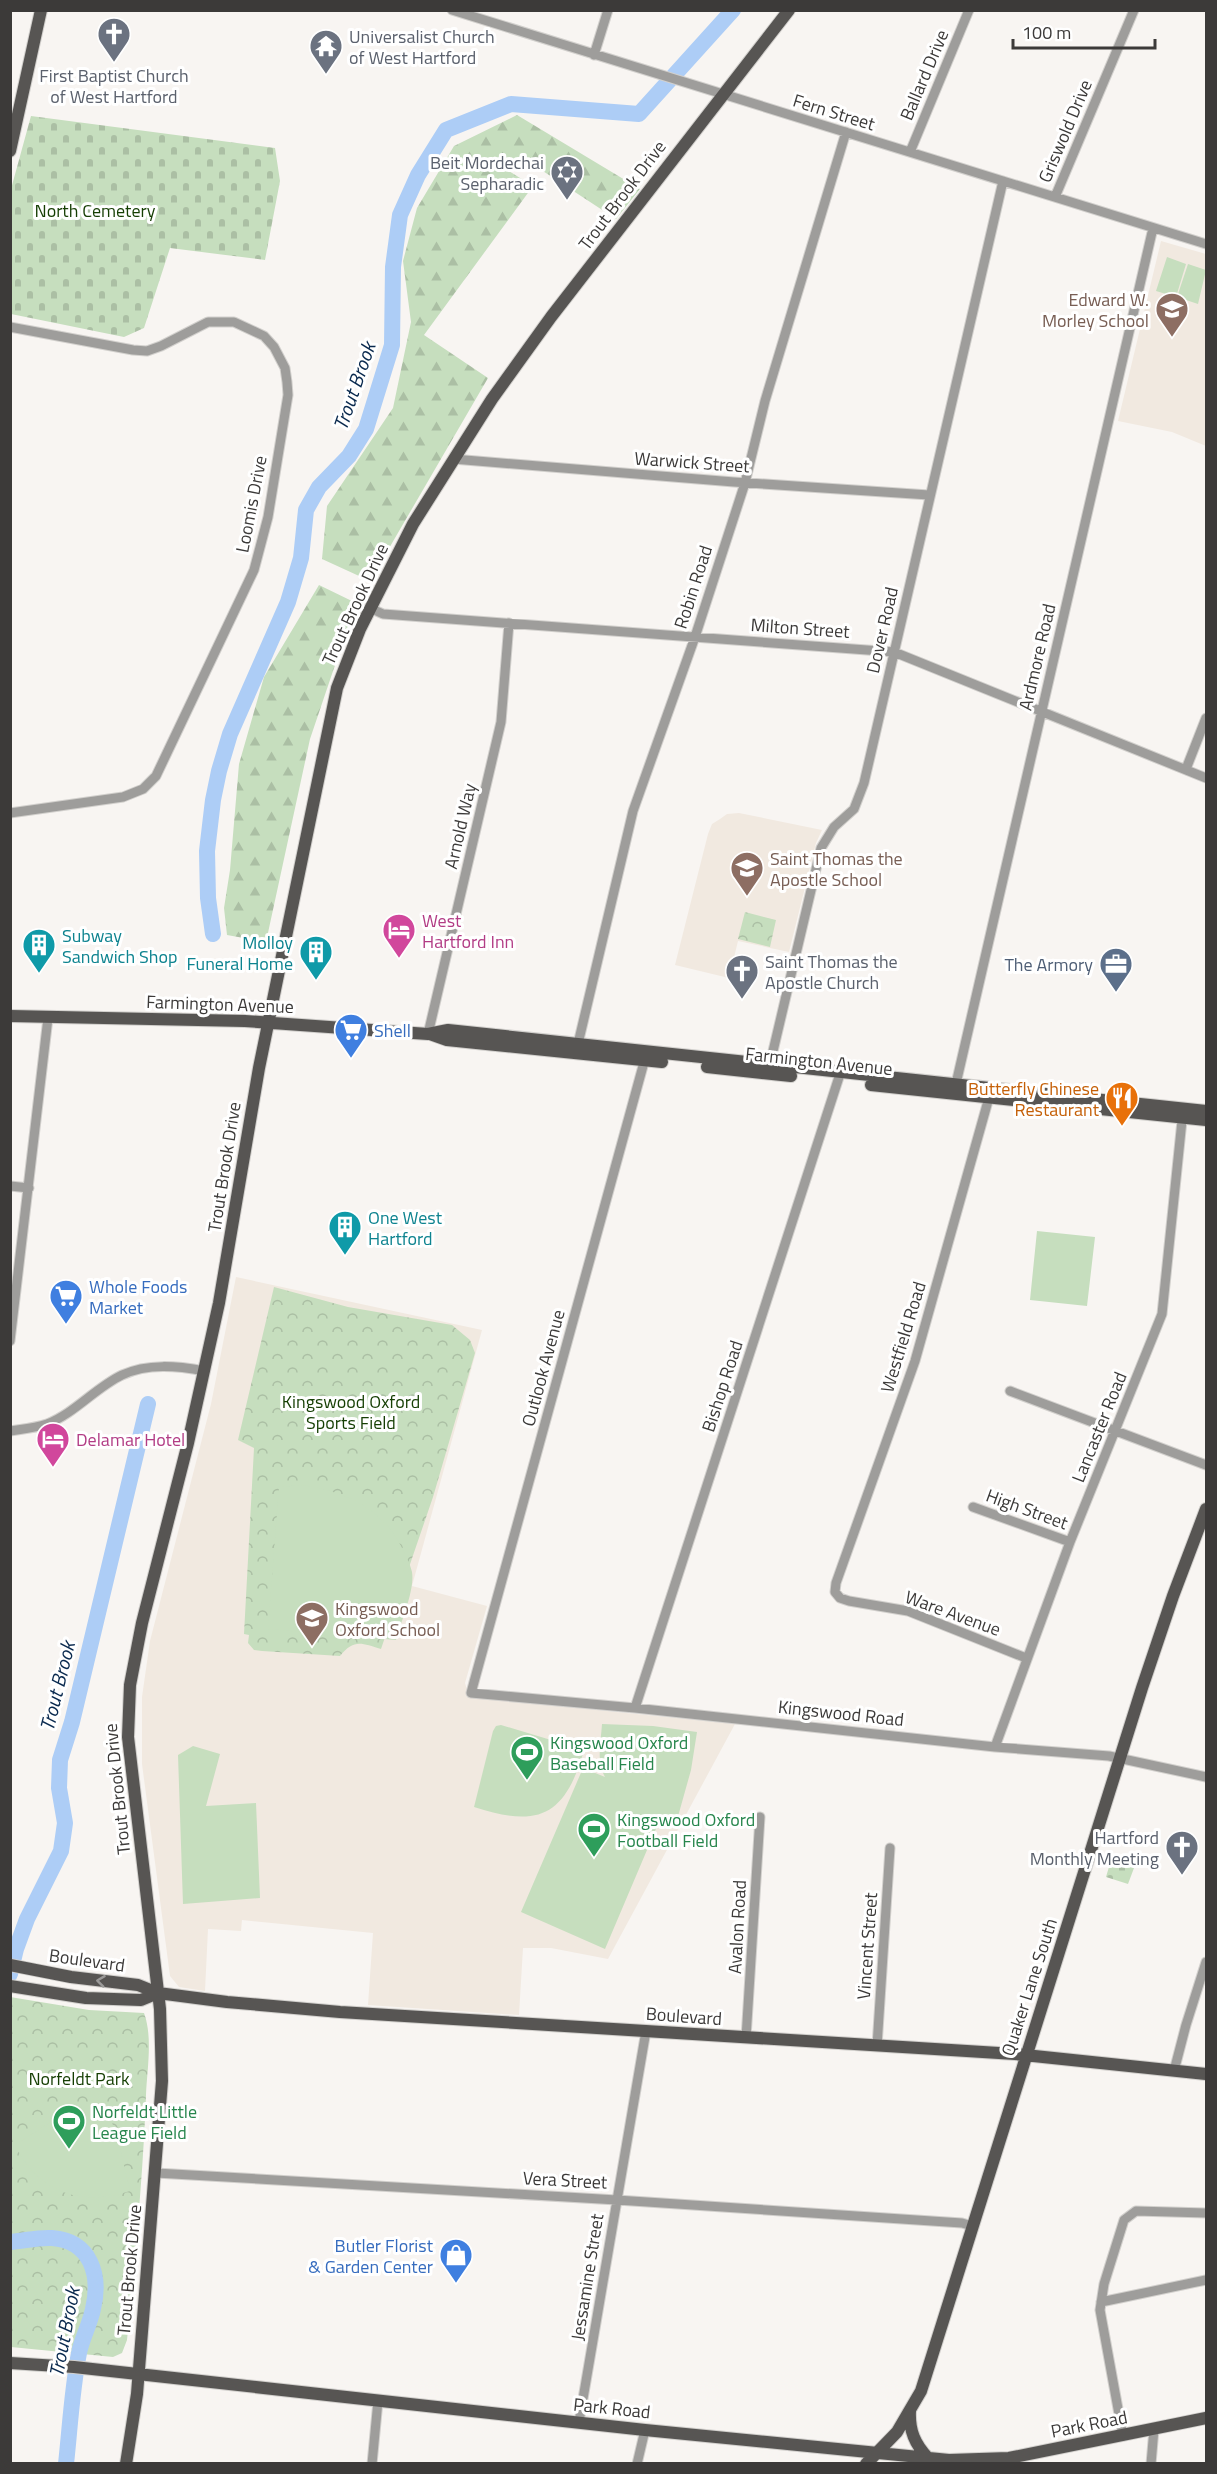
<svg xmlns="http://www.w3.org/2000/svg" width="1217" height="2474" font-family="'Titillium Web',sans-serif">
  <defs>
    <pattern id="forest-firs" width="22" height="20" patternUnits="userSpaceOnUse" patternTransform="scale(1.5)"><rect width="22" height="20" fill="#c6debe"/><path d="M5 1l3.5 6h-7zM16 11l3.5 6h-7z" fill="#abbfa4"/></pattern>
    <pattern id="cemetery-stones" width="16" height="16" patternUnits="userSpaceOnUse" patternTransform="scale(1.5)"><rect width="16" height="16" fill="#c6debe"/><path d="M2 7V4a2 2 0 0 1 4 0v3zM10 15v-3a2 2 0 0 1 4 0v3z" fill="#abbfa4"/></pattern>
    <pattern id="park-crowns" width="20" height="18" patternUnits="userSpaceOnUse" patternTransform="scale(1.5)"><rect width="20" height="18" fill="#c6debe"/><path d="M2 6a3 3 0 1 1 6 0M12 15a3 3 0 1 1 6 0" fill="none" stroke="#abbfa4"/></pattern>
  </defs>
  <rect width="100%" height="100%" fill="#f8f5f2"/>
  <path fill="#f1e9e0" d="M1161 241 1206 254V446L1172 432 1118 421Z
    M739 813 822 830 816 843 789 952 738 941 729 978 675 965 708 834 712 824 720 819 727 814Z
    M236 1277 482 1330 412 1586 487 1606 465 1683 468 1693 477 1698 735 1724 608 1959 551 1948H523L519 2015 368 2005 373 1933 242 1920 241 1931 208 1929 205 1991 179 1987 170 1976 142 1764V1697L150 1641 211 1404Z"/>
  <path fill="url(#forest-firs)" d="M517 115 640 189 616 219 520 156 507 170 533 186 424 335 488 378 370 581 322 559 327 506 393 408 411 322 403 261 417 208 454 146Z
    M319 585 356 603 310 739 266 942 227 935 224 908 230 870 239 764 264 677Z"/>
  <path fill="url(#cemetery-stones)" d="M31 116 275 148 280 181 265 260 170 248 144 328 124 337 11 314V189Z
    M1111 1860 1134 1868 1128 1884 1106 1877Z"/>
  <path fill="url(#park-crowns)" d="M745 912 776 920 770 947 738 939Z
    M274 1287 348 1307 452 1325 470 1340 475 1353 433 1497 381 1649C361 1643 354 1639 340 1656L262 1651 254 1650 248 1643 249 1635 244 1634 254 1448 238 1440Z
    M10 1997 89 2010 144 2013C153 2037 147 2070 146 2095 143 2177 135 2258 127 2340L122 2353 113 2357 11 2347Z"/>
  <path fill="#c6debe" d="M1167 257 1186 264 1176 297 1156 291Z
    M1188 264 1206 270 1198 304 1177 297Z
    M1037 1231 1095 1237 1087 1306 1030 1300Z
    M302 1485C343 1491 381 1507 401 1546 405 1554 410 1563 412 1572 415 1590 401 1621 396 1640L268 1629 279 1487Z
    M602 1724 653 1726 697 1732 691 1770 677 1820 661 1817 605 1949 521 1912 583 1768 605 1777C596 1762 601 1741 602 1724Z
    M501 1725 584 1750C565 1817 538 1828 474 1807L493 1731 496 1726Z
    M193 1746 220 1754 206 1806 256 1803 260 1898 183 1904 178 1755Z
    M95 2100 104 2103 117 2135 130 2191C81 2207 39 2193 15 2145L65 2113Z"/>
  <g fill="none" stroke-linecap="round" stroke-linejoin="round">
    <path stroke="#adcdf6" stroke-width="16" d="M213 934 208 898 207 851 213 800 219 771 230 734 288 602 301 558 306 510 319 487 349 456 366 429 392 345 393 267 400 215 418 175 446 130 511 104 639 114 733 10
      M10 1974 16 1949 27 1919 61 1851 65 1823 59 1788 60 1760 72 1722 148 1404
      M10 2242C24 2241 38 2237 52 2238 91 2241 101 2275 93 2309 90 2324 82 2338 79 2353 72 2389 70 2427 66 2464"/>
    <g stroke="#d2d0cd" stroke-width="11">
      <path id="minor" d="M452 10 1206 244
        M594 55 608 10
        M910 152 969 10
        M1055 197 1134 10
        M10 327 133 350 147 351 161 346 208 322H234L264 336 274 347 285 368 287 382 288 395 268 517 254 570 156 776 143 789 123 797 10 813
        M453 459 734 482 929 495
        M370 608 383 614 894 652 1206 778
        M1186 769 1206 718
        M428 1034 501 722 509 623
        M577 1048 633 811 695 637 745 483 765 401 846 132
        M646 1055 471 1693 635 1708 995 1747 1109 1756 1206 1777
        M769 1068 821 848 834 827 854 809 864 783 1003 181
        M955 1088 1153 228
        M990 1094 915 1361 836 1583 835 1592 840 1598 849 1601 908 1611 1026 1658
        M10 1186 29 1188
        M10 1341 48 1018
        M1010 1391 1206 1465
        M10 1431C23 1429 35 1428 47 1424 75 1413 95 1388 122 1375 148 1363 177 1366 205 1371
        M973 1507 1070 1542
        M635 1708 840 1074
        M995 1747 1070 1542 1162 1314 1183 1111
        M746 2038 760 1817
        M877 2046 890 1848
        M1174 2071 1186 2025 1206 1962
        M156 2173 617 2200 962 2223 972 2226
        M1101 2302 1206 2280
        M579 2422 646 2031
        M1123 2436 1100 2310 1104 2284 1124 2220 1136 2211 1206 2213
        M372 2464 378 2401
        M637 2464 645 2430
        M1151 2464 1154 2429"/>
    </g>
    <g stroke="#d2d0cd" stroke-width="14">
      <path id="major" d="M10 151 41 10
        M10 1016 245 1021 428 1034 448 1030 1206 1111
        M430 1034 447 1040 662 1062
        M707 1067 791 1076
        M871 1085 1206 1120
        M10 1965 71 1977 138 1985 158 1993 227 2002 340 2012 1015 2054 1206 2074
        M10 1986 86 1998 141 2000 158 1993
        M10 2363 74 2367 645 2430 949 2460 1009 2458 1206 2418
        M910 2411C909 2431 915 2444 928 2458
        M126 2464 137 2394 162 2081 160 2009 128 1737 130 1685 142 1623 188 1443 219 1303 259 1068 337 688 360 629 413 524 492 399 551 317 789 10
        M866 2464 897 2432 921 2391 1142 1688 1173 1596 1206 1509"/>
    </g>
    <use href="#minor" stroke="#9e9d9b" stroke-width="9"/>
    <use href="#major" stroke="#575553" stroke-width="12"/>
  </g>
  <defs><path id="oneway-chevron" d="M-2-3.5L2.5 0L-2 3.5" fill="none" stroke-width="1.6" stroke-linecap="round" stroke-linejoin="round" transform="scale(1.5)"/></defs>
  <use stroke="#9a9998" href="#oneway-chevron" transform="translate(101 1981) rotate(-173)"/>
  <defs>
    <g id="church-pin" transform="scale(1.725)"><path d="M0 17L-7.5 6A9.5 9.5 0 1 1 7.5 6Z" fill="#6b7280" stroke="#fff"/><path d="M-1.2-6h2.4v3.5h3.3v2.4h-3.3V6h-2.4V-.1h-3.3v-2.4h3.3Z" fill="#fff"/></g>
    <g id="temple-pin" transform="scale(1.725)"><path d="M0 17L-7.5 6A9.5 9.5 0 1 1 7.5 6Z" fill="#6b7280" stroke="#fff"/><path d="M0-6L5-2H3V0L6.5 2.5H4V6H1.5V3h-3V6H-4V2.5H-6.5L-3 0V-2H-5Z" fill="#fff"/></g>
    <g id="synagogue-pin" transform="scale(1.725)"><path d="M0 17L-7.5 6A9.5 9.5 0 1 1 7.5 6Z" fill="#6b7280" stroke="#fff"/><path d="M0-6.5L5.6 3.2H-5.6ZM0 6.5L5.6-3.2H-5.6Z" fill="#fff"/></g>
    <g id="school-pin" transform="scale(1.725)"><path d="M0 17L-7.5 6A9.5 9.5 0 1 1 7.5 6Z" fill="#8d6e63" stroke="#fff"/><path d="M0-5L7-2L0 1L-7-2ZM-4 1L0 2.5L4 1V4Q0 6-4 4Z" fill="#fff"/></g>
    <g id="hotel-pin" transform="scale(1.725)"><path d="M0 17L-7.5 6A9.5 9.5 0 1 1 7.5 6Z" fill="#d1479c" stroke="#fff"/><path d="M-6-4.5h1.5V1H6V5H4.5V3h-9V5H-6ZM-4 0a1.8 1.8 0 1 1 3.6 0ZM.5 0V-2.5h3Q6-2.5 6 0Z" fill="#fff"/></g>
    <g id="building-pin" transform="scale(1.725)"><path d="M0 17L-7.5 6A9.5 9.5 0 1 1 7.5 6Z" fill="#0f9aa8" stroke="#fff"/><path d="M-4-6H4V6H1V3H-1V6H-4ZM-2.5-4.3h1.7v1.8h-1.7ZM.8-4.3h1.7v1.8H.8ZM-2.5-1h1.7V.8h-1.7ZM.8-1h1.7V.8H.8Z" fill="#fff"/></g>
    <g id="office-pin" transform="scale(1.725)"><path d="M0 17L-7.5 6A9.5 9.5 0 1 1 7.5 6Z" fill="#5c6f8a" stroke="#fff"/><path d="M-6-3h4V-5.5h4V-3h4V5H-6ZM-1-4.5V-3h2v-1.5ZM-6 0V1H6V0Z" fill="#fff"/></g>
    <g id="supermarket-pin" transform="scale(1.725)"><path d="M0 17L-7.5 6A9.5 9.5 0 1 1 7.5 6Z" fill="#3f7fe0" stroke="#fff"/><path d="M-6-5.5h2.5l.6 2H6L4.5 2H-2.5L-4.4-4H-6ZM-1.5 3.2a1.3 1.3 0 1 0 .1 0ZM3 3.2a1.3 1.3 0 1 0 .1 0Z" fill="#fff"/></g>
    <g id="restaurant-pin" transform="scale(1.725)"><path d="M0 17L-7.5 6A9.5 9.5 0 1 1 7.5 6Z" fill="#e8710a" stroke="#fff"/><path d="M-5-6h1v4h1v-4h1v4h1v-4h1v5L-1.5 .5V6h-2V.5L-5-1ZM5-6V6H3V1.5H1.5Q1.5-4 5-6Z" fill="#fff"/></g>
    <g id="stadium-pin" transform="scale(1.725)"><path d="M0 17L-7.5 6A9.5 9.5 0 1 1 7.5 6Z" fill="#2e9e5b" stroke="#fff"/><path d="M0-5a6.5 5 0 1 0 0 10a6.5 5 0 1 0 0-10ZM-3.5-1.8h7v3.6h-7Z" fill="#fff"/></g>
    <g id="shop-pin" transform="scale(1.725)"><path d="M0 17L-7.5 6A9.5 9.5 0 1 1 7.5 6Z" fill="#3f7fe0" stroke="#fff"/><path d="M-5-2.5h2.3a2.7 3.5 0 0 1 5.4 0H5L5.5 6h-11ZM-1.5-2.5h3a1.5 2.3 0 0 0-3 0Z" fill="#fff"/></g>
  </defs>
  <g fill-rule="evenodd">
    <use href="#church-pin" x="114" y="34"/>
    <use href="#temple-pin" x="326" y="46"/>
    <use href="#synagogue-pin" x="567" y="172"/>
    <use href="#school-pin" x="1172" y="309"/>
    <use href="#school-pin" x="747" y="868"/>
    <use href="#hotel-pin" x="399" y="930"/>
    <use href="#building-pin" x="39" y="945"/>
    <use href="#building-pin" x="316" y="952"/>
    <use href="#office-pin" x="1116" y="964"/>
    <use href="#church-pin" x="742" y="971"/>
    <use href="#supermarket-pin" x="351" y="1030"/>
    <use href="#restaurant-pin" x="1122" y="1098"/>
    <use href="#building-pin" x="345" y="1227"/>
    <use href="#supermarket-pin" x="66" y="1296"/>
    <use href="#hotel-pin" x="53" y="1439"/>
    <use href="#school-pin" x="312" y="1618"/>
    <use href="#stadium-pin" x="527" y="1752"/>
    <use href="#stadium-pin" x="594" y="1829"/>
    <use href="#church-pin" x="1182" y="1847"/>
    <use href="#stadium-pin" x="69" y="2121"/>
    <use href="#shop-pin" x="456" y="2255"/>
  </g>
  <g text-anchor="middle" dominant-baseline="central" stroke-width="6" stroke-linejoin="round" paint-order="stroke">
    <g font-size="18" fill="#5b616d" stroke="#fff" text-anchor="start">
      <text x="349" y="36">Universalist Church<tspan x="349" dy="21">of West Hartford</tspan></text>
      <text x="114" y="75" text-anchor="middle">First Baptist Church<tspan x="114" dy="21">of West Hartford</tspan></text>
      <text x="544" y="162" text-anchor="end">Beit Mordechai<tspan x="544" dy="21">Sepharadic</tspan></text>
      <text x="765" y="961">Saint Thomas the<tspan x="765" dy="21">Apostle Church</tspan></text>
      <text x="1159" y="1837" text-anchor="end">Hartford<tspan x="1159" dy="21">Monthly Meeting</tspan></text>
    </g>
    <g font-size="18" fill="#3c3a39" stroke="#fff">
      <text transform="translate(924 75) rotate(-67)">Ballard Drive</text>
      <text transform="translate(834 112) rotate(17)">Fern Street</text>
      <text transform="translate(1065 131) rotate(-67)">Griswold Drive</text>
      <text transform="translate(622 195) rotate(-53)">Trout Brook Drive</text>
      <text transform="translate(692 462) rotate(4)">Warwick Street</text>
      <text transform="translate(251 504) rotate(-79)">Loomis Drive</text>
      <text transform="translate(693 587) rotate(-72)">Robin Road</text>
      <text transform="translate(355 604) rotate(-65)">Trout Brook Drive</text>
      <text transform="translate(800 628) rotate(4)">Milton Street</text>
      <text transform="translate(882 630) rotate(-77)">Dover Road</text>
      <text transform="translate(1037 657) rotate(-77)">Ardmore Road</text>
      <text transform="translate(460 826) rotate(-77)">Arnold Way</text>
      <text transform="translate(220 1004) rotate(2)">Farmington Avenue</text>
      <text transform="translate(819 1061) rotate(6)">Farmington Avenue</text>
      <text transform="translate(224 1167) rotate(-81)">Trout Brook Drive</text>
      <text transform="translate(903 1337) rotate(-73)">Westfield Road</text>
      <text transform="translate(543 1368) rotate(-75)">Outlook Avenue</text>
      <text transform="translate(722 1386) rotate(-72)">Bishop Road</text>
      <text transform="translate(1099 1427) rotate(-68)">Lancaster Road</text>
      <text transform="translate(1027 1509) rotate(20)">High Street</text>
      <text transform="translate(953 1613) rotate(20)">Ware Avenue</text>
      <text transform="translate(841 1713) rotate(6)">Kingswood Road</text>
      <text transform="translate(117 1789) rotate(-96)">Trout Brook Drive</text>
      <text transform="translate(737 1927) rotate(-87)">Avalon Road</text>
      <text transform="translate(867 1946) rotate(-86)">Vincent Street</text>
      <text transform="translate(87 1960) rotate(8)">Boulevard</text>
      <text transform="translate(1029 1987) rotate(-72)">Quaker Lane South</text>
      <text transform="translate(684 2016) rotate(4)">Boulevard</text>
      <text transform="translate(565 2180) rotate(3)">Vera Street</text>
      <text transform="translate(129 2270) rotate(-85)">Trout Brook Drive</text>
      <text transform="translate(587 2277) rotate(-81)">Jessamine Street</text>
      <text transform="translate(612 2408) rotate(6)">Park Road</text>
      <text transform="translate(1089 2424) rotate(-11)">Park Road</text>
    </g>
    <g font-size="18" fill="#153e03" stroke="#fff">
      <text x="95" y="210">North Cemetery</text>
      <text x="351" y="1401">Kingswood Oxford<tspan x="351" dy="21">Sports Field</tspan></text>
      <text x="79" y="2078">Norfeldt Park</text>
    </g>
    <g font-size="18" fill="#785e54" stroke="#fff" text-anchor="start">
      <text x="1149" y="299" text-anchor="end">Edward W.<tspan x="1149" dy="21">Morley School</tspan></text>
      <text x="770" y="858">Saint Thomas the<tspan x="770" dy="21">Apostle School</tspan></text>
      <text x="335" y="1608">Kingswood<tspan x="335" dy="21">Oxford School</tspan></text>
    </g>
    <g font-size="18" fill="#b23c85" stroke="#fff" text-anchor="start">
      <text x="422" y="920">West<tspan x="422" dy="21">Hartford Inn</tspan></text>
      <text x="76" y="1439">Delamar Hotel</text>
    </g>
    <g font-size="18" fill="#0d838f" stroke="#fff" text-anchor="start">
      <text x="62" y="935">Subway<tspan x="62" dy="21">Sandwich Shop</tspan></text>
      <text x="293" y="942" text-anchor="end">Molloy<tspan x="293" dy="21">Funeral Home</tspan></text>
      <text x="368" y="1217">One West<tspan x="368" dy="21">Hartford</tspan></text>
    </g>
    <g font-size="18" fill="#4e5e75" stroke="#fff" text-anchor="end">
      <text x="1093" y="964">The Armory</text>
    </g>
    <g font-size="18" fill="#366cbe" stroke="#fff" text-anchor="start">
      <text x="374" y="1030">Shell</text>
      <text x="89" y="1286">Whole Foods<tspan x="89" dy="21">Market</tspan></text>
      <text x="433" y="2245" text-anchor="end">Butler Florist<tspan x="433" dy="21">&amp; Garden Center</tspan></text>
    </g>
    <g font-size="18" fill="#c56008" stroke="#fff" text-anchor="end">
      <text x="1099" y="1088">Butterfly Chinese<tspan x="1099" dy="21">Restaurant</tspan></text>
    </g>
    <g font-size="18" fill="#27864d" stroke="#fff" text-anchor="start">
      <text x="550" y="1742">Kingswood Oxford<tspan x="550" dy="21">Baseball Field</tspan></text>
      <text x="617" y="1819">Kingswood Oxford<tspan x="617" dy="21">Football Field</tspan></text>
      <text x="92" y="2111">Norfeldt Little<tspan x="92" dy="21">League Field</tspan></text>
    </g>
    <g font-size="20" font-style="italic" fill="#09294e" stroke="#fff">
      <text transform="translate(354 386) rotate(-71)">Trout Brook</text>
      <text transform="translate(57 1686) rotate(-76)">Trout Brook</text>
      <text transform="translate(64 2332) rotate(-79)">Trout Brook</text>
    </g>
  </g>
  <rect width="1217" height="2474" fill="none" stroke="#3c3a39" stroke-width="24"/>
  <path d="M1013 39v9h142v-9" fill="none" stroke="#3c3a39" stroke-width="3"/>
  <text x="1022" y="39" font-size="18" fill="#3c3a39" stroke="#ffffff" stroke-width="4.5" paint-order="stroke">100 m</text>
</svg>
